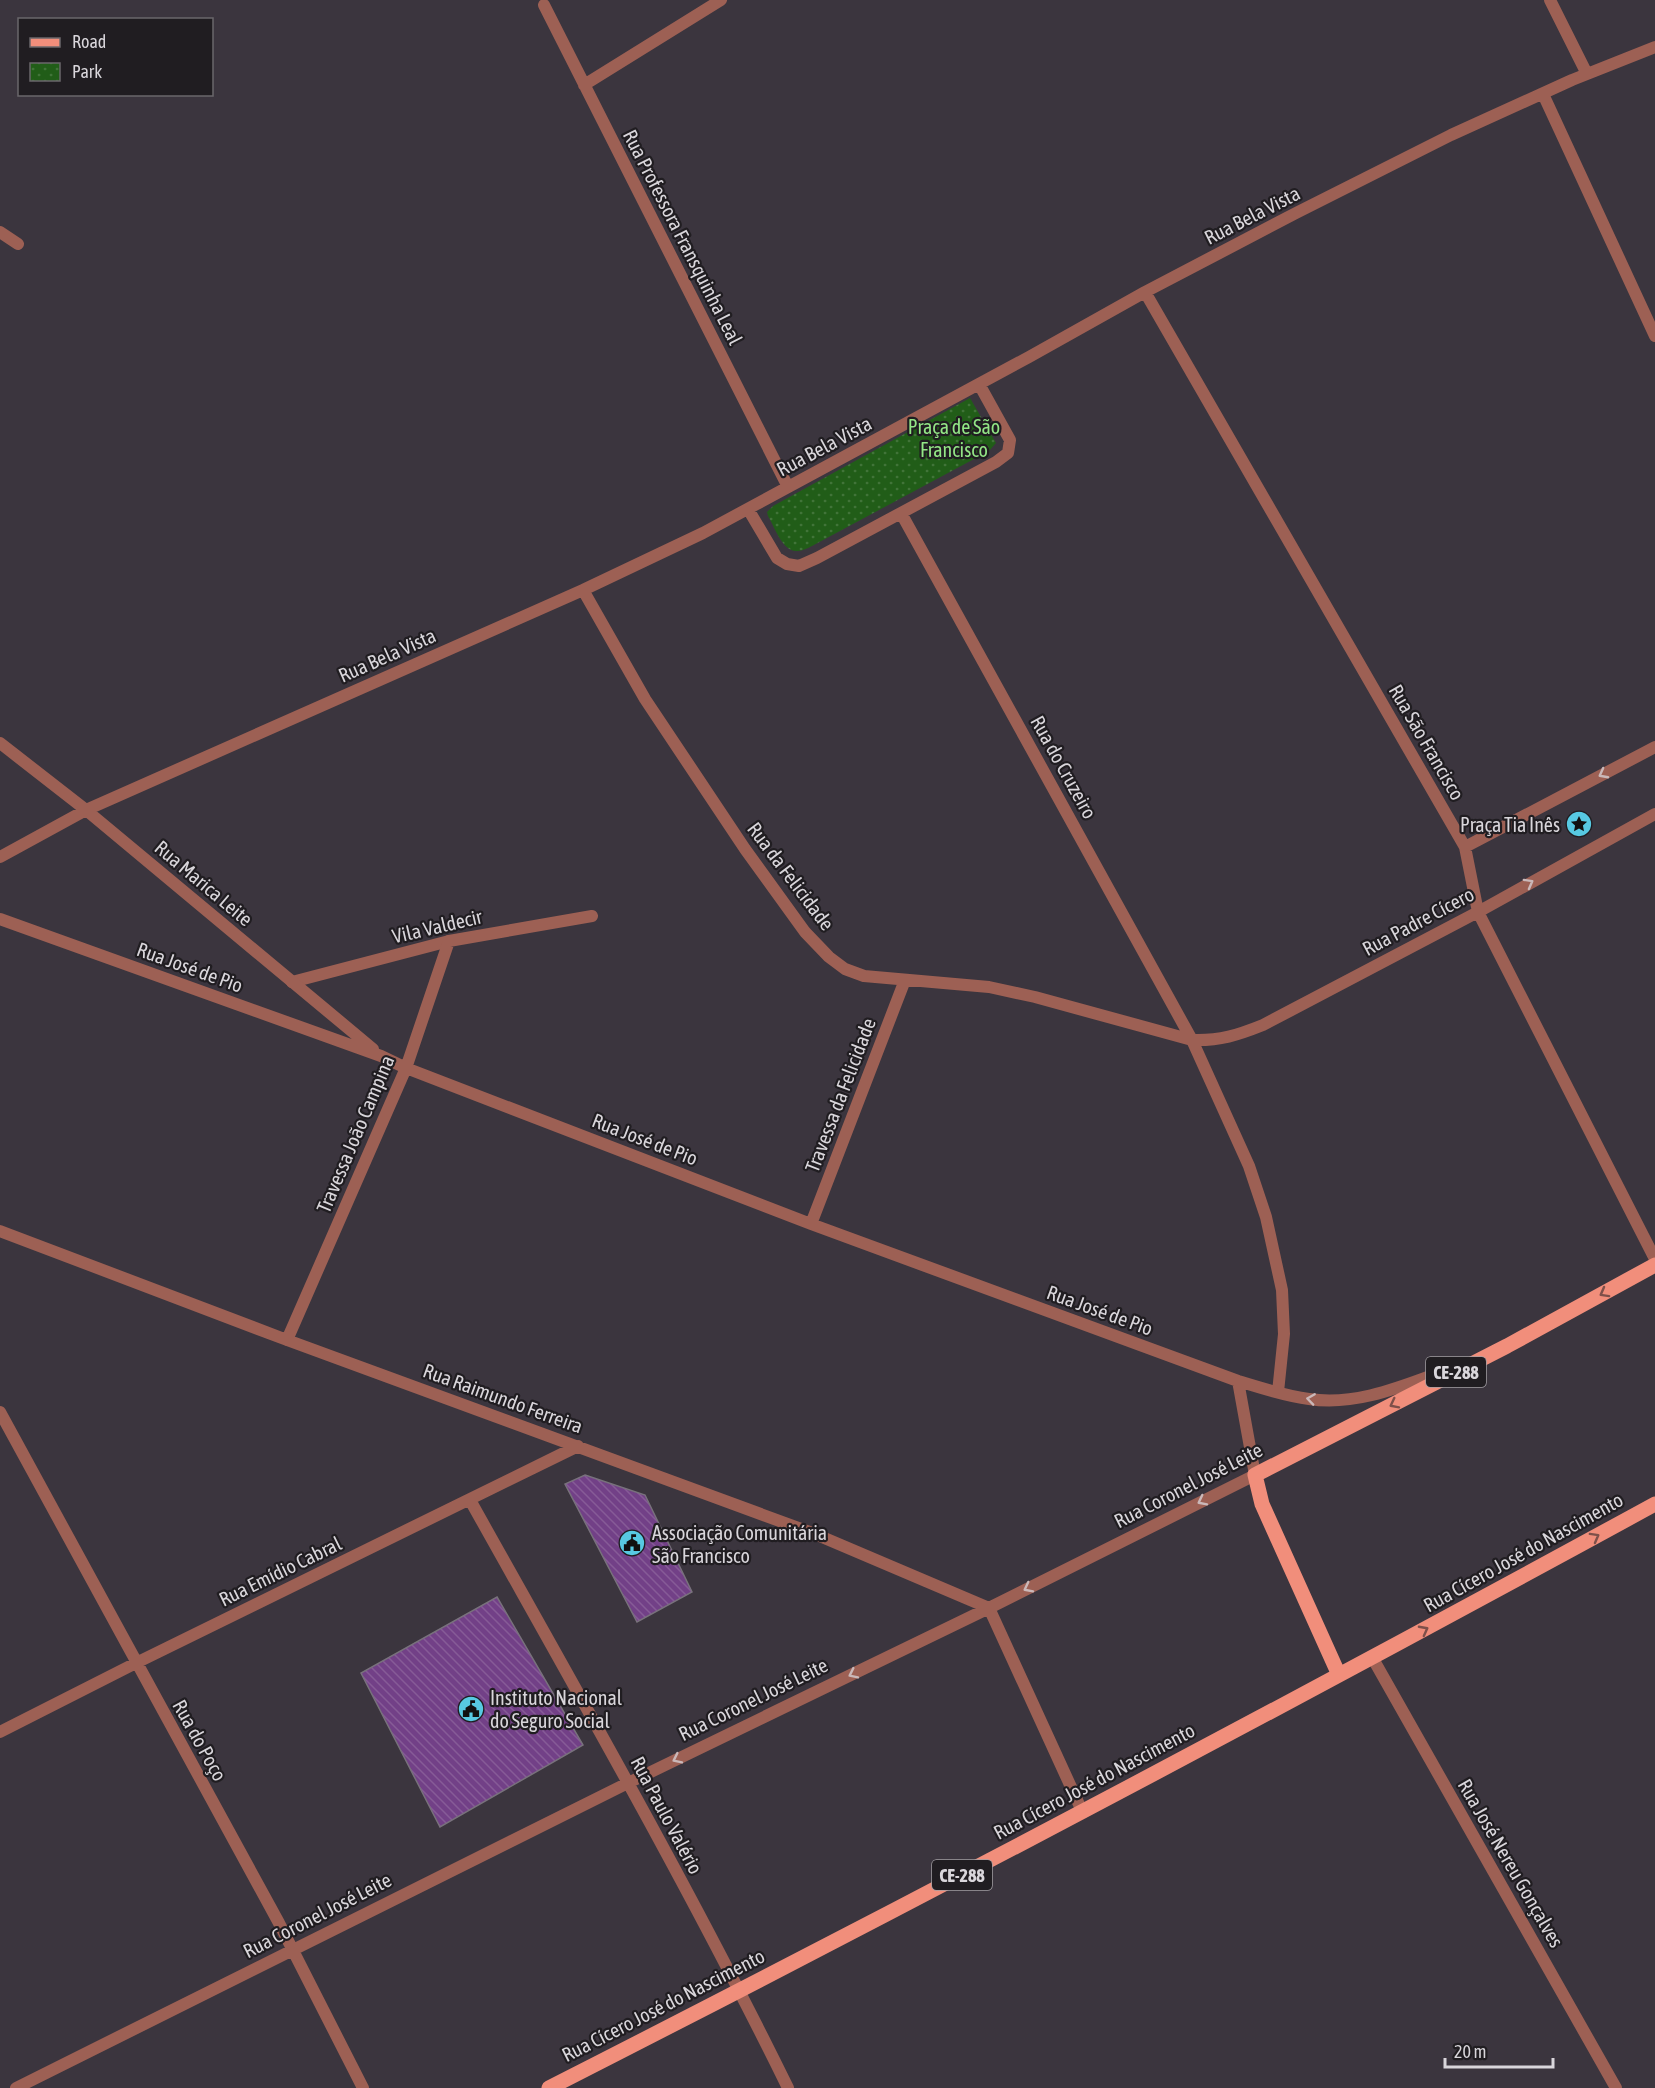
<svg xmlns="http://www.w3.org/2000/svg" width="1655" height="2088" font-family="'Asap Condensed',sans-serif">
  <defs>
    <pattern id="park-dots" width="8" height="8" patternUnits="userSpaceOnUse" patternTransform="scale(1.5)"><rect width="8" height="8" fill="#215d18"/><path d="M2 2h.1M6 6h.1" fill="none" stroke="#417439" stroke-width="1.8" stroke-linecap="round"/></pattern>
    <pattern id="building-back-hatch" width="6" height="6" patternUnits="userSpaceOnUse" patternTransform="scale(1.5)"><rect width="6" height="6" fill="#724087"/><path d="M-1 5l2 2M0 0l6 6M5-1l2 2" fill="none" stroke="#865b97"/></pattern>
  </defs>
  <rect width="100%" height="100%" fill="#3b353e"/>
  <path fill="url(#park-dots)" d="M970 398 996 443 989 451 812 546C808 548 802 551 798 551 783 553 774 526 768 516L767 512 773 506Z"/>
  <path fill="url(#building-back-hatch)" stroke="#78717c" stroke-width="1.5" d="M585 1475 645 1495 692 1592 637 1622 565 1484Z
    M497 1597 583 1745 440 1827 361 1673Z"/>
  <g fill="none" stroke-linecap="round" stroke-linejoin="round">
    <path stroke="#9d6054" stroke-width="12" d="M292 982 449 941"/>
    <path stroke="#9d6054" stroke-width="12" d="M1550 0 1587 74
      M544 5 788 487
      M584 85 721 0
      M1543 94 1655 336
      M0 232 18 244
      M1145 292 1465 847 1478 912 1655 1259
      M748 509 777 558 787 564 799 566 817 558 996 462 1008 453 1010 440 979 384
      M901 513 1192 1040 1249 1166 1266 1217 1282 1290 1284 1334 1278 1392
      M583 590 645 699 745 849 805 932 829 957 845 969 864 976 989 987 1035 997 1192 1040C1220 1041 1238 1035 1263 1025L1478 912 1655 814
      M0 743 86 810 373 1049
      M1465 847 1655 747
      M0 857 86 810 583 590 703 533 1029 357 1145 292 1296 213 1451 135 1572 80 1655 47
      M0 919 381 1056 406 1068 811 1224 1238 1381C1261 1388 1285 1396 1309 1399 1359 1407 1409 1383 1455 1367
      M811 1224 905 980
      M0 1231 287 1340 815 1534 989 1608 1082 1811
      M287 1340 406 1068 449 941 592 916
      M0 1412 279 1923 363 2088
      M470 1500C579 1695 690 1888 788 2088
      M1372 1657 1616 2088
      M0 1732 136 1663 578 1446
      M16 2088 628 1783 989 1608 1255 1475 1238 1381"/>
    <path stroke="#f18e7b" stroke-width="15" d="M1339 1675 1262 1504 1255 1475 1507 1346 1655 1265
      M549 2088C920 1899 1289 1704 1655 1504"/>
  </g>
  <defs><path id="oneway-chevron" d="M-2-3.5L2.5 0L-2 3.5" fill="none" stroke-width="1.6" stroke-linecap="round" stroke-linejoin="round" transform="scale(1.5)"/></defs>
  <g stroke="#cab8b9">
    <use href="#oneway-chevron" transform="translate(1603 774) rotate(152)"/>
    <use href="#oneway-chevron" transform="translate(1529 883) rotate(-29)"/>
    <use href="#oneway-chevron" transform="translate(1311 1399) rotate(-172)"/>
    <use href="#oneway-chevron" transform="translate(1202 1501) rotate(153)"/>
    <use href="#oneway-chevron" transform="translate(1028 1588) rotate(153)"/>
    <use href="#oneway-chevron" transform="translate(853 1674) rotate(154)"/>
    <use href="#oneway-chevron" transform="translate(677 1759) rotate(154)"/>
  </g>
  <g stroke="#7e504a">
    <use href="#oneway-chevron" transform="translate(1604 1293) rotate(151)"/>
    <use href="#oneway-chevron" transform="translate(1394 1404) rotate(153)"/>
    <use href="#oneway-chevron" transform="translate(1595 1537) rotate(-29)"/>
    <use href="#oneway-chevron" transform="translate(1424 1630) rotate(-28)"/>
  </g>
  <defs>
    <g id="sight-disc" transform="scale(1.35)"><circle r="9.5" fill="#57c9e2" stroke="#201d21"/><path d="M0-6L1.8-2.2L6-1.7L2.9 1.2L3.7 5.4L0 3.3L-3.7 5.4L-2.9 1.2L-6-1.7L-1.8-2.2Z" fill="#111"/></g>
    <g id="civic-disc" transform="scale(1.35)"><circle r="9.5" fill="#57c9e2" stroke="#201d21"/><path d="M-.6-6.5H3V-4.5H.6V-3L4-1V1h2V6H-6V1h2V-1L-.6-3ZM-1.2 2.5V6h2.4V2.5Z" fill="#111"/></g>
  </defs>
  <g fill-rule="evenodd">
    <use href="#sight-disc" x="1579" y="824"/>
    <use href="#civic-disc" x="632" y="1543"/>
    <use href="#civic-disc" x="471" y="1709"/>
  </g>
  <g text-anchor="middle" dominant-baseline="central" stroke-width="4.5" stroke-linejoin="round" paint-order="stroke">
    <g fill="#201d21" stroke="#a29ea3" stroke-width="1.5">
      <rect x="1426" y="1357" width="60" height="30" rx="4.5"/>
      <rect x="932" y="1860" width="60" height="30" rx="4.5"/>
    </g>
    <g font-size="18" font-weight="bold" fill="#d9d6db">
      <text x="1456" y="1372">CE-288</text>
      <text x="962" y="1875">CE-288</text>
    </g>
    <g font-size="20" fill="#d9d6db" stroke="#201d21">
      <text transform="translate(1252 215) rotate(-27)">Rua Bela Vista</text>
      <text transform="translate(683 237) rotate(63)">Rua Professora Fransquinha Leal</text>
      <text transform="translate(824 446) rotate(-28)">Rua Bela Vista</text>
      <text transform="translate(387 655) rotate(-24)">Rua Bela Vista</text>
      <text transform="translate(1427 742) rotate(60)">Rua São Francisco</text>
      <text transform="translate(1064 767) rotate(61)">Rua do Cruzeiro</text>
      <text transform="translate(791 876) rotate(53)">Rua da Felicidade</text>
      <text transform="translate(204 883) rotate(40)">Rua Marica Leite</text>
      <text transform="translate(1418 921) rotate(-28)">Rua Padre Cícero</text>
      <text transform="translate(437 926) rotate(-13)">Vila Valdecir</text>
      <text transform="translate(190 967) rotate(20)">Rua José de Pio</text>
      <text transform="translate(840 1095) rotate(-69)">Travessa da Felicidade</text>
      <text transform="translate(355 1134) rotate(-67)">Travessa João Campina</text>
      <text transform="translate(645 1139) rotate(21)">Rua José de Pio</text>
      <text transform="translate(1100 1310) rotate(20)">Rua José de Pio</text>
      <text transform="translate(503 1398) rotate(20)">Rua Raimundo Ferreira</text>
      <text transform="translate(1188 1485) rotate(-27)">Rua Coronel José Leite</text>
      <text transform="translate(1523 1552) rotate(-29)">Rua Cícero José do Nascimento</text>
      <text transform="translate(280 1571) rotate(-26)">Rua Emídio Cabral</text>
      <text transform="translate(753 1699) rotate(-26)">Rua Coronel José Leite</text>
      <text transform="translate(200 1740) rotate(61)">Rua do Poço</text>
      <text transform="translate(1094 1781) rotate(-28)">Rua Cícero José do Nascimento</text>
      <text transform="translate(667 1815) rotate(62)">Rua Paulo Valério</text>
      <text transform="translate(1511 1863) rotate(60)">Rua José Nereu Gonçalves</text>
      <text transform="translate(317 1915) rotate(-27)">Rua Coronel José Leite</text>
      <text transform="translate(663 2005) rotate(-27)">Rua Cícero José do Nascimento</text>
    </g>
    <g font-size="20" fill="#93e686" stroke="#201d21">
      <text x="954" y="426">Praça de São<tspan x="954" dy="23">Francisco</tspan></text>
    </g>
    <g font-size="20" fill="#d9d6db" stroke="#201d21" text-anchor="start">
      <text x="1560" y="824" text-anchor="end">Praça Tia Inês</text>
      <text x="652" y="1532">Associação Comunitária<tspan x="652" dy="23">São Francisco</tspan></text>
      <text x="490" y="1697">Instituto Nacional<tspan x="490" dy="23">do Seguro Social</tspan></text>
    </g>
  </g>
  <rect x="18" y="18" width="195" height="78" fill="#201d21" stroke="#6a676b" stroke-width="1.5"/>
  <rect x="30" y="38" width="30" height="9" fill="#f18e7b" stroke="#6a676b" stroke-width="1.5"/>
  <text x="72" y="48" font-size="18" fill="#d9d6db">Road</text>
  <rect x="30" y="63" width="30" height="18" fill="url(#park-dots)" stroke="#6a676b" stroke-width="1.5"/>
  <text x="72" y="78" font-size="18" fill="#d9d6db">Park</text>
  <path d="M1445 2058v9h108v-9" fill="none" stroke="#d9d6db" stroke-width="3"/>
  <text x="1454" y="2058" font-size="18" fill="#d9d6db" stroke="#201d21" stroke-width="4.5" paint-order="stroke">20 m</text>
</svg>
